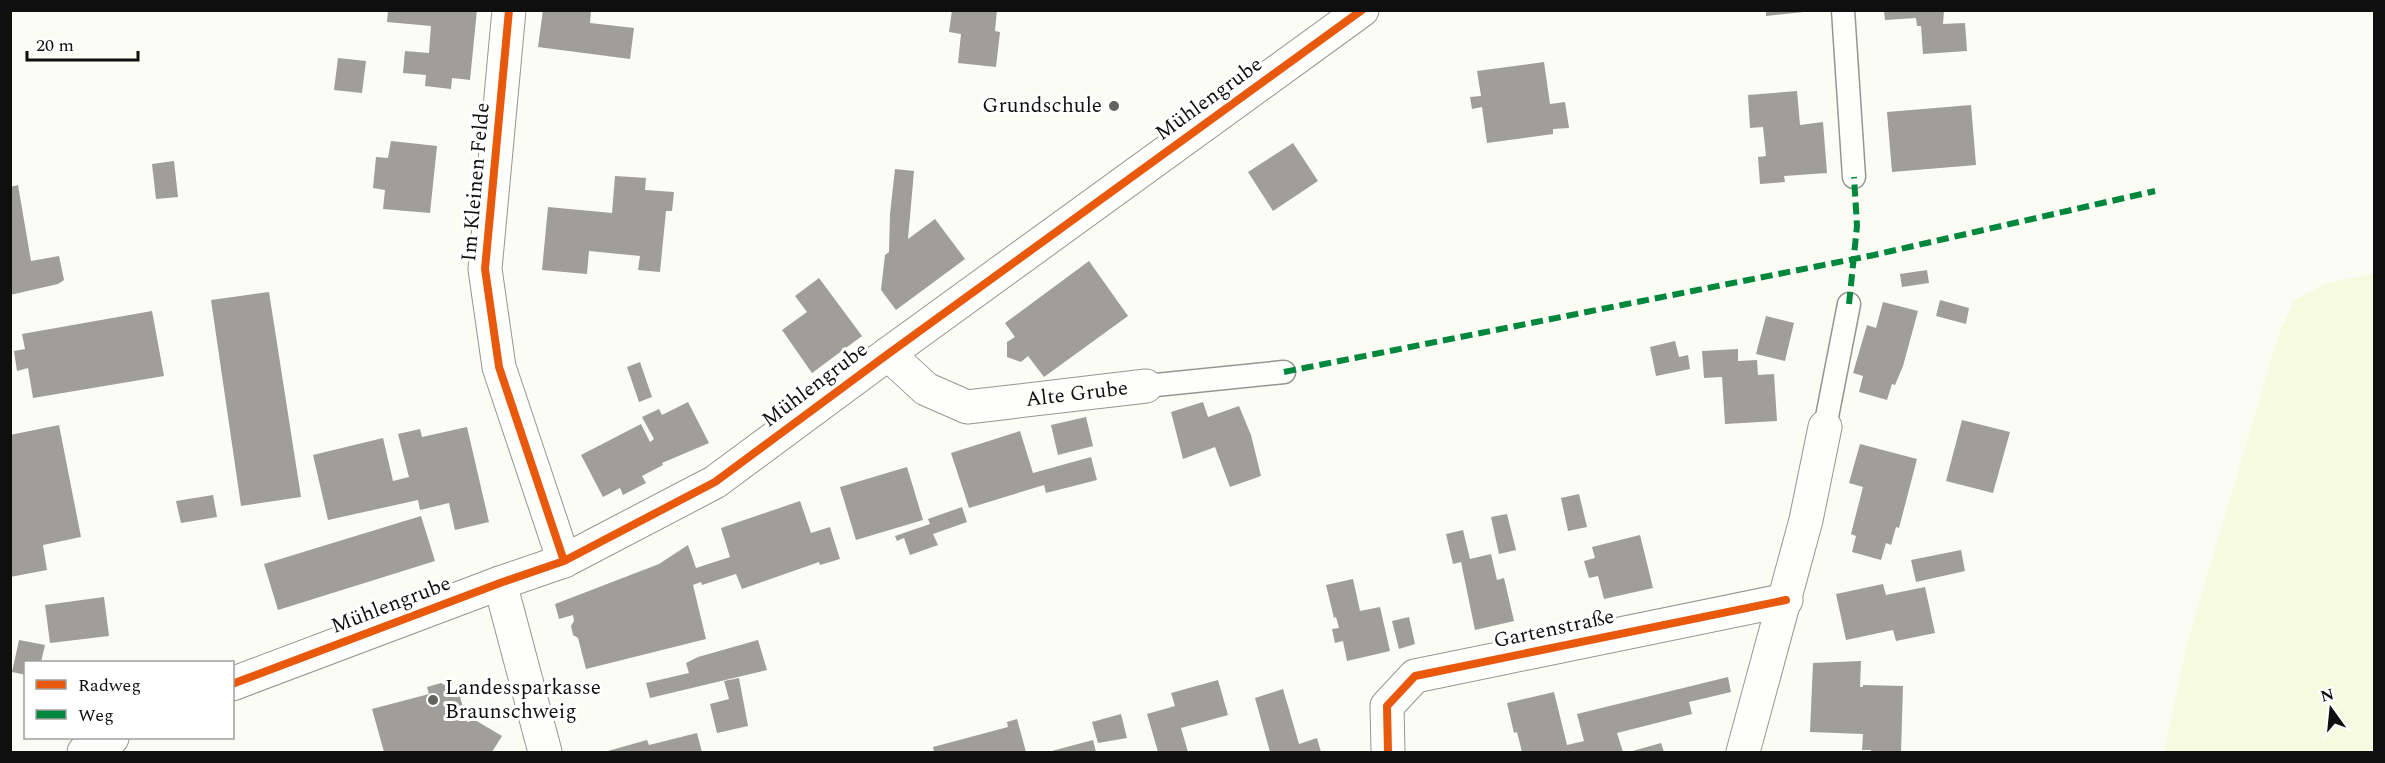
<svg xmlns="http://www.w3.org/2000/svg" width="2385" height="763" font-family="Spectral,serif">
  <rect width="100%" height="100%" fill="#fbfcf4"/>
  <path fill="#f6fadf" d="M2374 273V752H2164L2187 644 2279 334 2294 301 2325 284Z"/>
  <path fill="#9f9e99" d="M388 10H477L470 80 452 78 451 89 425 86 426 75 403 73 405 51 429 53 431 26 387 22Z
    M543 10H591L590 23 634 28 630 59 538 47Z
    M952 10H997L995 31 1000 32 996 67 958 63 961 34 949 32Z
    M1766 10H1804V12L1766 16Z
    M1884 10H1944L1943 24 1965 23 1967 51 1923 54 1921 26H1917L1916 18 1885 20Z
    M338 58 366 61 362 93 334 90Z
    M1544 62 1550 104 1565 102 1569 128 1553 129V134L1487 143 1482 107 1472 109 1470 97 1481 96 1477 71Z
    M1797 91 1800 125 1823 122 1827 173 1784 176 1785 182 1760 184 1758 157 1766 156 1763 127 1750 128 1748 95Z
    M1971 105 1976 165 1892 172 1887 112Z
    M391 141 437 146 430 213 383 209 385 190 373 188 376 157 388 158Z
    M1293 143 1318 181 1273 211 1248 172Z
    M174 161 178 197 156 199 152 164Z
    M895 169 914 171 908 239 935 219 965 259 896 310 881 290 885 255 889 252 890 214Z
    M615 176 646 178 645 190 674 192 672 211H666L660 272 638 270 640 256 589 251 587 274 542 270 548 207 612 213Z
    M18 185 31 261 59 256 64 280 58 284 10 295V187Z
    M1089 261 1128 316 1044 377 1028 356 1021 362 1007 357V342L1015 337 1005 323Z
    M1927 270 1929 283 1902 287 1900 274Z
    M819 278 862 336 812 373 782 330 807 312 795 296Z
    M269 292 301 497 241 506 211 300Z
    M1940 300 1969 308 1966 324 1936 316Z
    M1883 302 1918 311 1903 366 1895 385 1892 384 1887 400 1859 392 1863 376 1853 373 1867 325 1876 328Z
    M152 311 164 376 33 398 28 368 17 371 14 351 25 349 22 334Z
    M1766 316 1794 323 1785 361 1756 354Z
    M1675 341 1679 357 1688 355 1690 369 1656 376 1650 347Z
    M1738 349V361L1757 360 1758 375 1774 374 1777 421 1725 424 1722 377 1704 378 1702 351Z
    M640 362 652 397 639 402 627 367Z
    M688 402 709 443 662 463 663 465 642 476 646 483 623 495 620 488 603 497 581 455 641 424 650 442 654 439 642 417 659 409 662 415Z
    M1203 402 1208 417 1239 406 1251 435 1261 476 1230 487 1215 447 1183 459 1171 412Z
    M1086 417 1093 446 1058 455 1051 425Z
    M1962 420 2010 432 1993 493 1946 481Z
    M59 425 81 537 43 545 47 570 10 577V435Z
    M467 427 489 522 455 530 449 503 420 510 418 500 328 520 313 455 383 438 393 481 409 477 398 434 420 429 422 437Z
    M1020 431 1033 473 1091 457 1097 480 1046 493 1044 485 969 508 951 453Z
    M1860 444 1917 459 1899 528 1896 527 1891 545 1886 543 1881 560 1852 552 1856 536 1851 534 1863 487 1849 483Z
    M907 467 923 520 856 540 840 487Z
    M1579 494 1587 527 1568 531 1561 498Z
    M213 495 217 517 181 523 176 501Z
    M800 501 811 533 830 527 840 559 820 565 819 562 742 589 736 574 702 585 701 582 693 585 706 639 586 669 578 638 573 635 571 626 574 621 573 615 559 619 555 604 659 564 688 545 696 568 730 557 721 528Z
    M962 507 967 522 933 534 938 545 910 555 904 538 897 541 895 536 930 524 928 519Z
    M1507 514 1516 550 1499 554 1491 517Z
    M421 516 435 561 278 610 264 564Z
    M1463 530 1470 559 1491 554 1497 580 1504 578 1514 621 1475 630 1461 562 1453 564 1446 534Z
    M1640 535 1653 588 1604 599 1598 576 1589 578 1584 561 1595 558 1592 547Z
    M1961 550 1965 571 1916 582 1911 560Z
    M1353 579 1360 611 1380 607 1390 651 1347 661 1343 641 1335 643 1332 629 1339 628 1336 617 1334 618 1326 585Z
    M1883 584 1886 595 1925 587 1935 633 1896 641 1893 630 1846 640 1836 594Z
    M104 597 109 636 50 643 45 605Z
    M1409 617 1415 644 1399 649 1392 621Z
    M19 640 45 645 41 662H26V675L12 672Z
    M758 640 767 670 650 698 646 683 689 673 686 663 698 657Z
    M1861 661 1860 687H1863V685L1903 686 1901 752H1871V750H1862L1863 734 1810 732 1813 663Z
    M1728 677 1731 692 1689 702 1692 714 1617 733 1623 752H1522L1517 732 1514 733 1507 703 1554 692 1567 745 1584 741 1577 714Z
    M739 678 748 726 717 733 710 704 729 699 724 681Z
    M1218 680 1228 715 1181 728 1188 752H1158L1147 714 1175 706 1171 693Z
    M441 683 459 693 467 722 475 720 502 736 492 752H384L372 709 429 694 427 687Z
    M1283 689 1299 744 1317 738 1321 752H1270L1255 698Z
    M1121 714 1127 738 1098 743 1092 722Z
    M1017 719 1026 752H934L933 747 1008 727 1007 722Z
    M697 733 702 752H604L647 740 649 745Z
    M1093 740 1096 752H1048Z
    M1661 743 1664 752H1629Z"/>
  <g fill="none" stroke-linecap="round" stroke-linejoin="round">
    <g stroke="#959692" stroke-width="25">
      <path id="service" d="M1843 10 1854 177
        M1146 386 1284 372
        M1825 427 1849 304"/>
    </g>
    <g stroke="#959692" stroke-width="35">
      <g id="minor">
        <path d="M509 10 485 269 499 367 564 561"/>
        <path id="s1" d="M888 354 926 389 967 407 1146 386"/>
        <path d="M500 583 545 752"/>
        <path d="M1388 752 1387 706 1415 676 1786 600"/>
        <path d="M1743 752 1806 520 1825 427"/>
      </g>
    </g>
    <g stroke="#959692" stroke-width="35">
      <path id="tertiary" d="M232 684 500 583 564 561 715 482 888 354 1362 10
        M84 752 112 738"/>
    </g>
    <use href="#service" stroke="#fefffd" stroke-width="22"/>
    <use href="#minor" stroke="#fefffd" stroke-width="33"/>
    <use href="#tertiary" stroke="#fefffd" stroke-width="33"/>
    <path stroke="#00873e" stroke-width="6" stroke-dasharray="12 6" stroke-linecap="butt" d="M1849 304 1857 226 1854 177
      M1284 372 1874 255 2155 191"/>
    <g stroke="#fff" stroke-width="11">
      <path id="cycleway" d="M509 10 485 269 499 367 564 561
        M232 684 500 583 564 561 715 482 888 354 1362 10
        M1388 752 1387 706 1415 676 1786 600"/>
    </g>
    <use href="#cycleway" stroke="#e8590c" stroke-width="8"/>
  </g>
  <g fill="#62625f" stroke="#fff" stroke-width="2">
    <circle cx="1114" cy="106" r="6"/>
    <circle cx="433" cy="700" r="6"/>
  </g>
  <g text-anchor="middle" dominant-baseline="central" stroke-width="6" stroke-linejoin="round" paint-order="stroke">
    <g font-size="21" fill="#0f0f0f" stroke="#fff">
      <text transform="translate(1209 99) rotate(-36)">Mühlengrube</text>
      <text transform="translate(476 182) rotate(-85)">Im Kleinen Felde</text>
      <text transform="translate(815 385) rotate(-37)">Mühlengrube</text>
      <text stroke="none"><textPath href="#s1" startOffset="207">Alte Grube</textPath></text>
      <text transform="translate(391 605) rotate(-21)">Mühlengrube</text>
      <text transform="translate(1554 629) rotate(-12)">Gartenstraße</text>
    </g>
    <g font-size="21" fill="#0f0f0f" stroke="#fff" text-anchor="end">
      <text x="1102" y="106">Grundschule</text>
      <text x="445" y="688" text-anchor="start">Landessparkasse<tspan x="445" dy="24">Braunschweig</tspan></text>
    </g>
  </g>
  <rect width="2385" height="763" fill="none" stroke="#0f0f0f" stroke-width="24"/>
  <rect x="24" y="661" width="210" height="78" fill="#ffffff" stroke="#9f9f9f" stroke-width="1.5"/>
  <rect x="36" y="680" width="30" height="9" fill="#e8590c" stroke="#9f9f9f" stroke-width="1.5"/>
  <text x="78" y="691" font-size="18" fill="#0f0f0f">Radweg</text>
  <rect x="36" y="710" width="30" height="9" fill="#00873e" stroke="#9f9f9f" stroke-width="1.5"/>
  <text x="78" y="721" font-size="18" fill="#0f0f0f">Weg</text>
  <g transform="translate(2331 709) rotate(345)" stroke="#ffffff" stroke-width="4.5" paint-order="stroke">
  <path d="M0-4.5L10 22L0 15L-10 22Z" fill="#0f0f0f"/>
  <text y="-9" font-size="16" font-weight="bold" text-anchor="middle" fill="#0f0f0f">N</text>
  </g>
  <path d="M27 51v9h111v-9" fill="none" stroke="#0f0f0f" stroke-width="3"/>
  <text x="36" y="51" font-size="18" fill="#0f0f0f" stroke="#ffffff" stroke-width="4.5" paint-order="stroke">20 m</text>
</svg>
